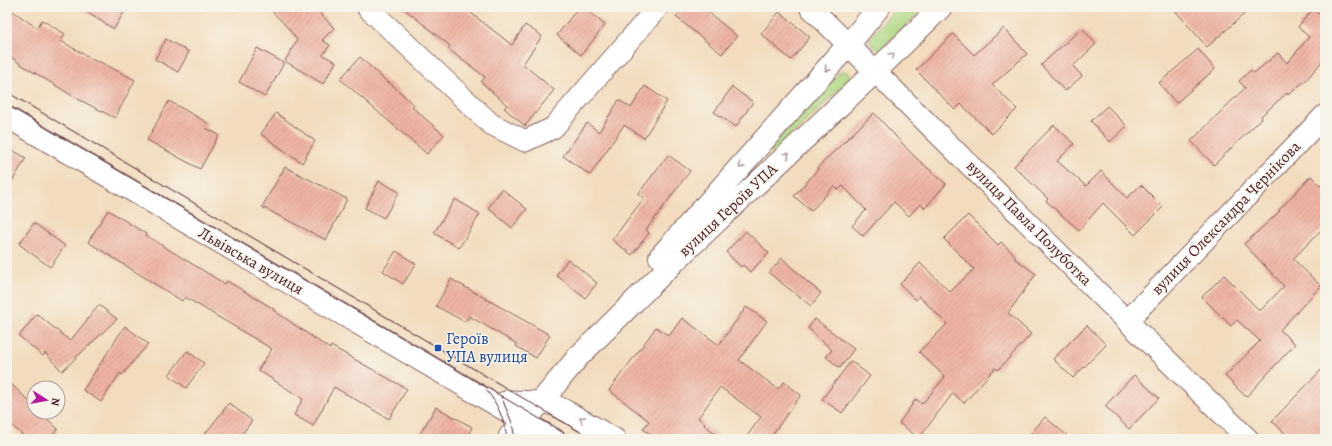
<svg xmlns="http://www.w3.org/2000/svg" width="1332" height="446" font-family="Alegreya,serif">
  <defs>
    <pattern id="building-hatch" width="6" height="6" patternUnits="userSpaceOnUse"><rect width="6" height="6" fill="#eeb4a4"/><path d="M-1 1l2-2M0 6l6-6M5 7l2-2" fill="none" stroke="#ce9a8d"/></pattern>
  </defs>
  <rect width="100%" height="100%" fill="#f7f3e8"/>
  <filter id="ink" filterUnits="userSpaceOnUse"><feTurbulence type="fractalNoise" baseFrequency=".025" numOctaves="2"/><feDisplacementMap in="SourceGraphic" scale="8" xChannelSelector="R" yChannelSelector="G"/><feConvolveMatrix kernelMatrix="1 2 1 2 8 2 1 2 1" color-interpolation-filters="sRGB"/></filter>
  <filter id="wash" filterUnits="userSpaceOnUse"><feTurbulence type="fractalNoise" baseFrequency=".012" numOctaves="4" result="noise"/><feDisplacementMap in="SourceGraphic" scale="16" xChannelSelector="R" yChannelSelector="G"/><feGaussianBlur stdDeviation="0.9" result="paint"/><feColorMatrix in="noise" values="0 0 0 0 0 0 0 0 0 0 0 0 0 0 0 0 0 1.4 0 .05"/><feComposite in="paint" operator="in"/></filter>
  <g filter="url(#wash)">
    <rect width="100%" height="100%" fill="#f2dcbd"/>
    <path fill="#afd984" stroke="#7c7c58" d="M897 7H925L880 50 872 45 869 39Z
      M842 70 849 73 850 79 774 152H771L770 148Z"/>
    <g id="blocks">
      <path fill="url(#building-hatch)" d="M7 7 37 28 42 20 65 34 61 41 97 62 98 61 135 80 115 118 76 98 22 65 7 54Z
        M78 7H127L114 29Z
        M268 7H314L334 28 322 40 330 45 323 55 336 62 323 84 285 61 297 40 288 28Z
        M402 7H463L512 45 525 25 542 36 523 64 554 90 525 126 504 108 507 105 481 82 485 77 448 49 450 46Z
        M579 7H583L605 25 581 55 557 35Z
        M685 7H702L737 36 722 54 676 17Z
        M1172 7H1252L1207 47Z
        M1313 9 1325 19V58L1306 80 1288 95 1287 93 1261 116 1262 118 1214 165 1191 141 1245 88 1239 81 1251 70 1254 73 1278 53 1287 63 1309 37 1298 27Z
        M779 12 810 37 791 60 761 34Z
        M1004 28 1027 54 992 85 1017 109 992 134 961 104 955 110 916 70 953 34 974 55Z
        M1082 28 1096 44 1073 66 1082 76 1065 91 1041 65Z
        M166 39 189 52 178 72 155 59Z
        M257 48 284 63 265 97 239 82Z
        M1198 49 1215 69 1176 103 1159 83Z
        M360 57 388 83 389 82 414 105 412 107 444 135 427 154 340 79Z
        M645 86 667 101 644 138 624 125 590 175 563 156 587 123 599 132 619 100 631 108Z
        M732 87 753 102 736 127 714 112Z
        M169 101 208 123 206 128 219 135 200 169 147 140Z
        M1107 106 1127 126 1110 142 1091 121Z
        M276 113 315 141 302 163 261 134Z
        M874 113 914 156 946 184 925 208 920 204 909 216 894 202 863 236 852 226 866 210 843 186 838 190 834 186 811 211 794 196 818 169 817 168Z
        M1054 125 1074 144 1057 161 1086 186 1101 171 1127 198 1141 185 1163 207 1135 235 1103 203 1079 230 1046 201 1048 199 1014 166Z
        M7 147 26 158 7 190Z
        M668 155 690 171 646 230 649 233 632 255 612 240 644 198 638 194Z
        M285 167 347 199 326 240 262 207Z
        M1311 176 1325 190V226L1293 259 1321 286 1280 330 1295 344 1246 397 1225 376 1260 341 1237 320 1231 326 1202 297 1224 275 1260 311 1284 286 1244 244 1280 211 1279 210Z
        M379 181 399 192 384 218 365 208Z
        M502 189 527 209 512 228 488 208Z
        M455 199 480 214 459 248 434 233Z
        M108 210 146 234 145 235 225 284 227 281 274 309 273 310 330 349 331 346 407 389 389 419 334 387 313 426 294 415 303 399 258 370 272 349 185 297 182 301 88 242Z
        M968 215 998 245 1001 242 1016 256 1014 258 1036 274 1008 313 1031 334 998 370 995 368 964 403 953 393 919 438 899 423 916 399 922 404 945 377 919 352 947 324 919 296 916 300 900 284 920 263 950 292 974 269 944 239Z
        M34 223 65 246 50 267 19 244Z
        M746 231 769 253 750 272 743 265 741 267 726 252Z
        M396 251 416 264 403 284 383 271Z
        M782 258 806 281 821 293 811 306 769 273Z
        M568 259 597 283 585 298 556 275Z
        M451 279 550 335 536 358 516 346 517 344 469 316 465 322 436 306Z
        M99 305 117 319 62 371 45 353 43 356 19 336 37 314 70 341Z
        M746 307 767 321 739 360 778 389 784 382 801 395 769 439H745L761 417 720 387 698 418 705 423 704 425 723 439H658L643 429 649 421 609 390 641 348 656 327 669 336 682 318 719 345Z
        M815 319 854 349 840 368 826 357 832 350 808 328Z
        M1087 325 1106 345 1073 378 1053 359Z
        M125 326 148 344 122 375 120 373 101 402 83 390Z
        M187 351 204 363 186 388 169 375Z
        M851 361 870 376 842 413 822 399Z
        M1325 366V439H1291L1272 421Z
        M1134 375 1159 398 1129 429 1105 406Z
        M7 380 34 406V412H40L58 429 49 439H27L7 421Z
        M229 403 252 421 238 439H201Z
        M436 407 472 427 466 439H417Z
        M1045 417 1071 439H1026Z"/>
    </g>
  </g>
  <g filter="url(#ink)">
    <use href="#blocks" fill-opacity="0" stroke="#85615e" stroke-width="1"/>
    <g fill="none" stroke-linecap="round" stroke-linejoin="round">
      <g stroke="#85615e" stroke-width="23">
        <path id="street" d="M367 7 491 124 525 141 553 128 658 7
          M810 7 1127 321 1248 439
          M7 117 554 439
          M1127 321 1325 115
          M496 405 509 401 541 402 554 405 566 411 615 439"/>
      </g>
      <g stroke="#85615e" stroke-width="24">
        <path id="secondary" d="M660 257 849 44 879 7
          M510 436 515 433 524 422 579 356 678 258 876 71 941 7"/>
      </g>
      <use href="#street" stroke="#fff" stroke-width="21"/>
      <use href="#secondary" stroke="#fff" stroke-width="22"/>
      <path stroke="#4a1f2b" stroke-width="1" d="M7 92 592 439
        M7 105 574 439
        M486 390C498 403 505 422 507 439
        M501 396 512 423 515 439"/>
    </g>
    <defs><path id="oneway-chevron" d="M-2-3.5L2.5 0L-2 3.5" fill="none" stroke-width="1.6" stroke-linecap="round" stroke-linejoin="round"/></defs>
    <g stroke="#ae9aa0">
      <use href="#oneway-chevron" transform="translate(892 55) rotate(-44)"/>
      <use href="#oneway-chevron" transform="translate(827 69) rotate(132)"/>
      <use href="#oneway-chevron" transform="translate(787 155) rotate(-43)"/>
      <use href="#oneway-chevron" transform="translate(741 166) rotate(132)"/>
      <use href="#oneway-chevron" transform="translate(582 419) rotate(-151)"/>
    </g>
  </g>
  <rect fill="#1a4fb4" stroke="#f7f3e8" stroke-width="1.5" x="434" y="344" width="8" height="8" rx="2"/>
  <g text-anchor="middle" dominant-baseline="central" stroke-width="3" stroke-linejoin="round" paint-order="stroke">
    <g font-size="16" fill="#4a1f2b" stroke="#f7f3e8">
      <text transform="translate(728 210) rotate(-43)">вулиця Героїв УПА</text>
      <text transform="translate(1226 218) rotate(-46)">вулиця Олександра Чернікова</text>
      <text transform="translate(1029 223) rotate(45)">вулиця Павла Полуботка</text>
      <text transform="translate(251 261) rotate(30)">Львівська вулиця</text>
    </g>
    <g font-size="16" fill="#164399" stroke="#f7f3e8" text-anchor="start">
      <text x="446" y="339">Героїв<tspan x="446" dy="18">УПА вулиця</tspan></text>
    </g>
  </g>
  <rect width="1332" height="446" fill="none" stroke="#f7f3e8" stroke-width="24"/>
  <g transform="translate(46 400) rotate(101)"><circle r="19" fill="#f7f3e8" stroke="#b29e9c"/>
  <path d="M0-3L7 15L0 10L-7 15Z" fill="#b5179e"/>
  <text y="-6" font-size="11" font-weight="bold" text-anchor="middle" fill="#4a1f2b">N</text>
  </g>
</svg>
